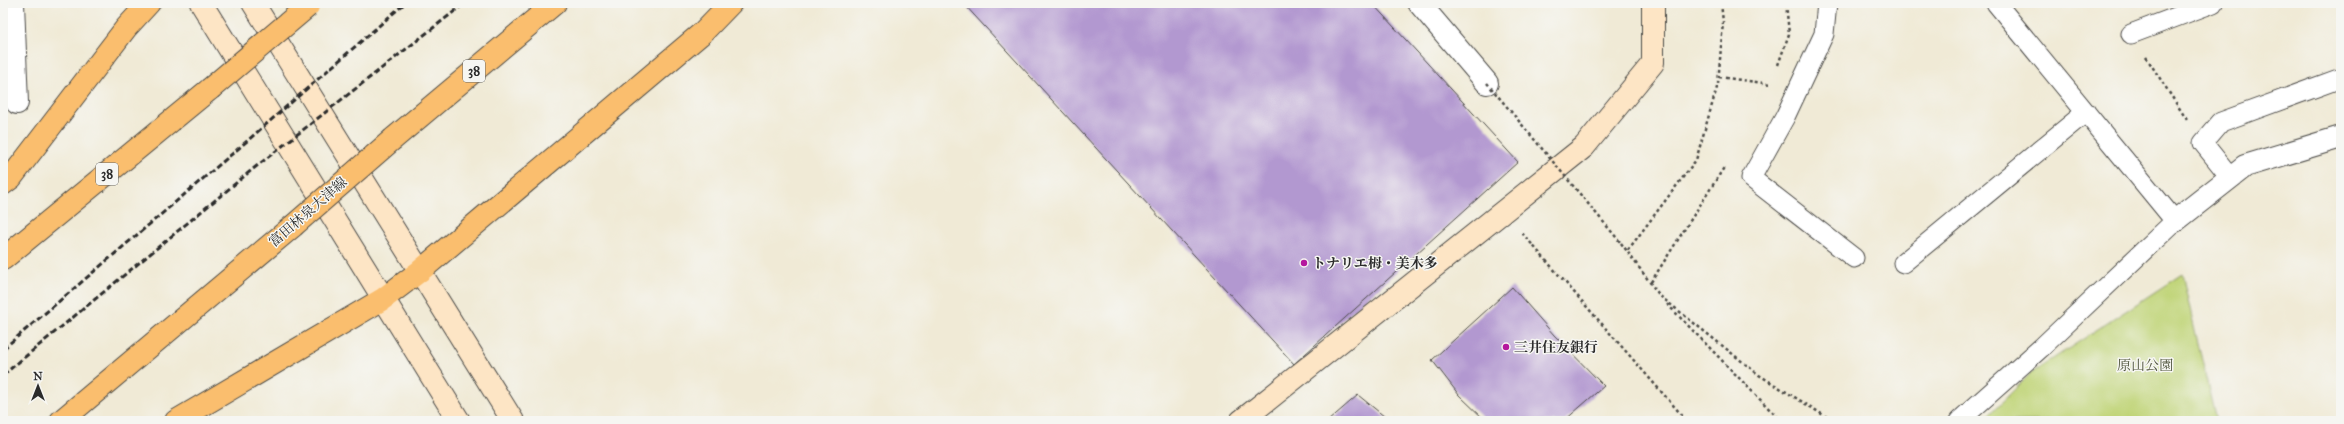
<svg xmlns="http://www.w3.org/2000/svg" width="2344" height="424" font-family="'IM FELL Great Primer','Noto Serif JP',serif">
  <rect width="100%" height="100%" fill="#f6f6f2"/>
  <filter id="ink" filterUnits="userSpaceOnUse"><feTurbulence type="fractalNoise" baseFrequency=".025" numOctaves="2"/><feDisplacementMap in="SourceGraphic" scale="8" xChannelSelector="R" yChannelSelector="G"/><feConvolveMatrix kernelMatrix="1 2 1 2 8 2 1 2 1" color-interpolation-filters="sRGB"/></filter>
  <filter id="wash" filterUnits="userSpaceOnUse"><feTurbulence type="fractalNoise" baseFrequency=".012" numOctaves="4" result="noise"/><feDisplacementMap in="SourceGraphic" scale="16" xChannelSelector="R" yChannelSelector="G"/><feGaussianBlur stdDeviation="0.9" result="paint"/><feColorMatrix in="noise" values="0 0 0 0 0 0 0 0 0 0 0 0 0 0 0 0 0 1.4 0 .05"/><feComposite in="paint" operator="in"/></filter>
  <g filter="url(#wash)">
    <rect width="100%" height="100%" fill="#f0ead6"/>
    <path fill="#c0d477" stroke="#768051" d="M2182 274 2216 421H1983L2030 374Z"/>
    <g id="blocks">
      <path fill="#b298d0" d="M963 3H1372L1518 162 1294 364Z
        M1512 287 1554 335 1604 386 1564 421H1486L1459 395 1432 360Z
        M1358 395 1390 421H1328Z"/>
    </g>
  </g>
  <g filter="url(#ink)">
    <use href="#blocks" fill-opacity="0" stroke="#494845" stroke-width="1"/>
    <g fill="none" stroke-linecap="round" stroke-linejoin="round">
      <g stroke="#494845" stroke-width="21">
        <path id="lane" d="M1827 3 1824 34 1785 117 1751 178 1854 258
          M2131 34 2213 3
          M2231 178 2203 143 2221 122 2341 78
          M1903 263 2086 112
          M1959 421 2042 347 2175 221 1996 3"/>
      </g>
      <g stroke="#494845" stroke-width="24">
        <path id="street" d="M13 3 17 103
          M1419 3 1487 83
          M2175 221 2245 166 2341 137"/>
      </g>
      <g stroke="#494845" stroke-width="24">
        <path id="secondary" d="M201 3 459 421
          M253 3 513 421
          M1241 421 1584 147 1653 63V3"/>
      </g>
      <g stroke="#494845" stroke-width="24">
        <path id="primary" d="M393 139 555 3
          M3 184 11 178 126 28 149 3
          M3 259 210 89
          M61 421 293 226
          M176 421 383 299 420 271 702 33 731 3"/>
      </g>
      <path stroke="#494845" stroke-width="2.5" stroke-dasharray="3 3" stroke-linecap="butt" d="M2146 57 2187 120
        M1778 65 1789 34 1786 3
        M1719 77 1771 84
        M1522 233 1687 421
        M1621 243 1660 296 1759 375 1833 421
        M1628 250 1696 160 1718 84 1723 22 1721 3
        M1651 282 1725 166
        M1667 304 1781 421"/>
      <use href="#lane" stroke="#fff" stroke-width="19"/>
      <use href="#street" stroke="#fff" stroke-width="22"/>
      <use href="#secondary" stroke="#fde5c5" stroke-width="22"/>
      <use href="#primary" stroke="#fabe6e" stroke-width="22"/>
      <path stroke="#2b2b2b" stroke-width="3" stroke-dasharray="6 3" stroke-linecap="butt" d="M3 349 239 148 405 3
        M3 375 253 169 465 3"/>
      <g stroke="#494845" stroke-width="24" stroke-linecap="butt">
        <path id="primary-bridge" d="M210 89 308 6
          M293 226 393 139"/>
      </g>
      <path stroke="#494845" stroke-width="2.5" stroke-dasharray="3 3" stroke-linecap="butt" d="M1487 83 1621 243"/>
      <use href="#primary-bridge" stroke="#fabe6e" stroke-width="22"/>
    </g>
  </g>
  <g fill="#b5179e" stroke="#f6f6f2" stroke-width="1.5">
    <circle cx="1304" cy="263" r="4"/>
    <circle cx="1506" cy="347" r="4"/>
  </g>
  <g text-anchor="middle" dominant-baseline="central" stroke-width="3" stroke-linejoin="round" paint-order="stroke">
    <g fill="#f6f6f2" stroke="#686867" stroke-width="1">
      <rect x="463" y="60" width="22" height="22" rx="3"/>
      <rect x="96" y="163" width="22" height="22" rx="3"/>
    </g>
    <g font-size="13" font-weight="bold" fill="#2b2b2b">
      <text x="474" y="71">38</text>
      <text x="107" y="174">38</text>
    </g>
    <g font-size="14" fill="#2b2b2b" stroke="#f6f6f2">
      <text transform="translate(308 212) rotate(-41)">富田林泉大津線</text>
    </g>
    <g font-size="14" font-weight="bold" fill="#2b2b2b" stroke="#f6f6f2" text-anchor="start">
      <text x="1312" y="263">トナリエ栂・美木多</text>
      <text x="1514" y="347">三井住友銀行</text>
    </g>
    <g font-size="14" fill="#50553e" stroke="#f6f6f2">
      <text x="2145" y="365">原山公園</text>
    </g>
  </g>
  <rect width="2344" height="424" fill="none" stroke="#f6f6f2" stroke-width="16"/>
  <g transform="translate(38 386)" stroke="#f6f6f2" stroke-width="3" paint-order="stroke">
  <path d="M0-3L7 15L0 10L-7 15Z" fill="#2b2b2b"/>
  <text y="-6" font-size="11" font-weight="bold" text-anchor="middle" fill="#2b2b2b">N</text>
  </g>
</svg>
